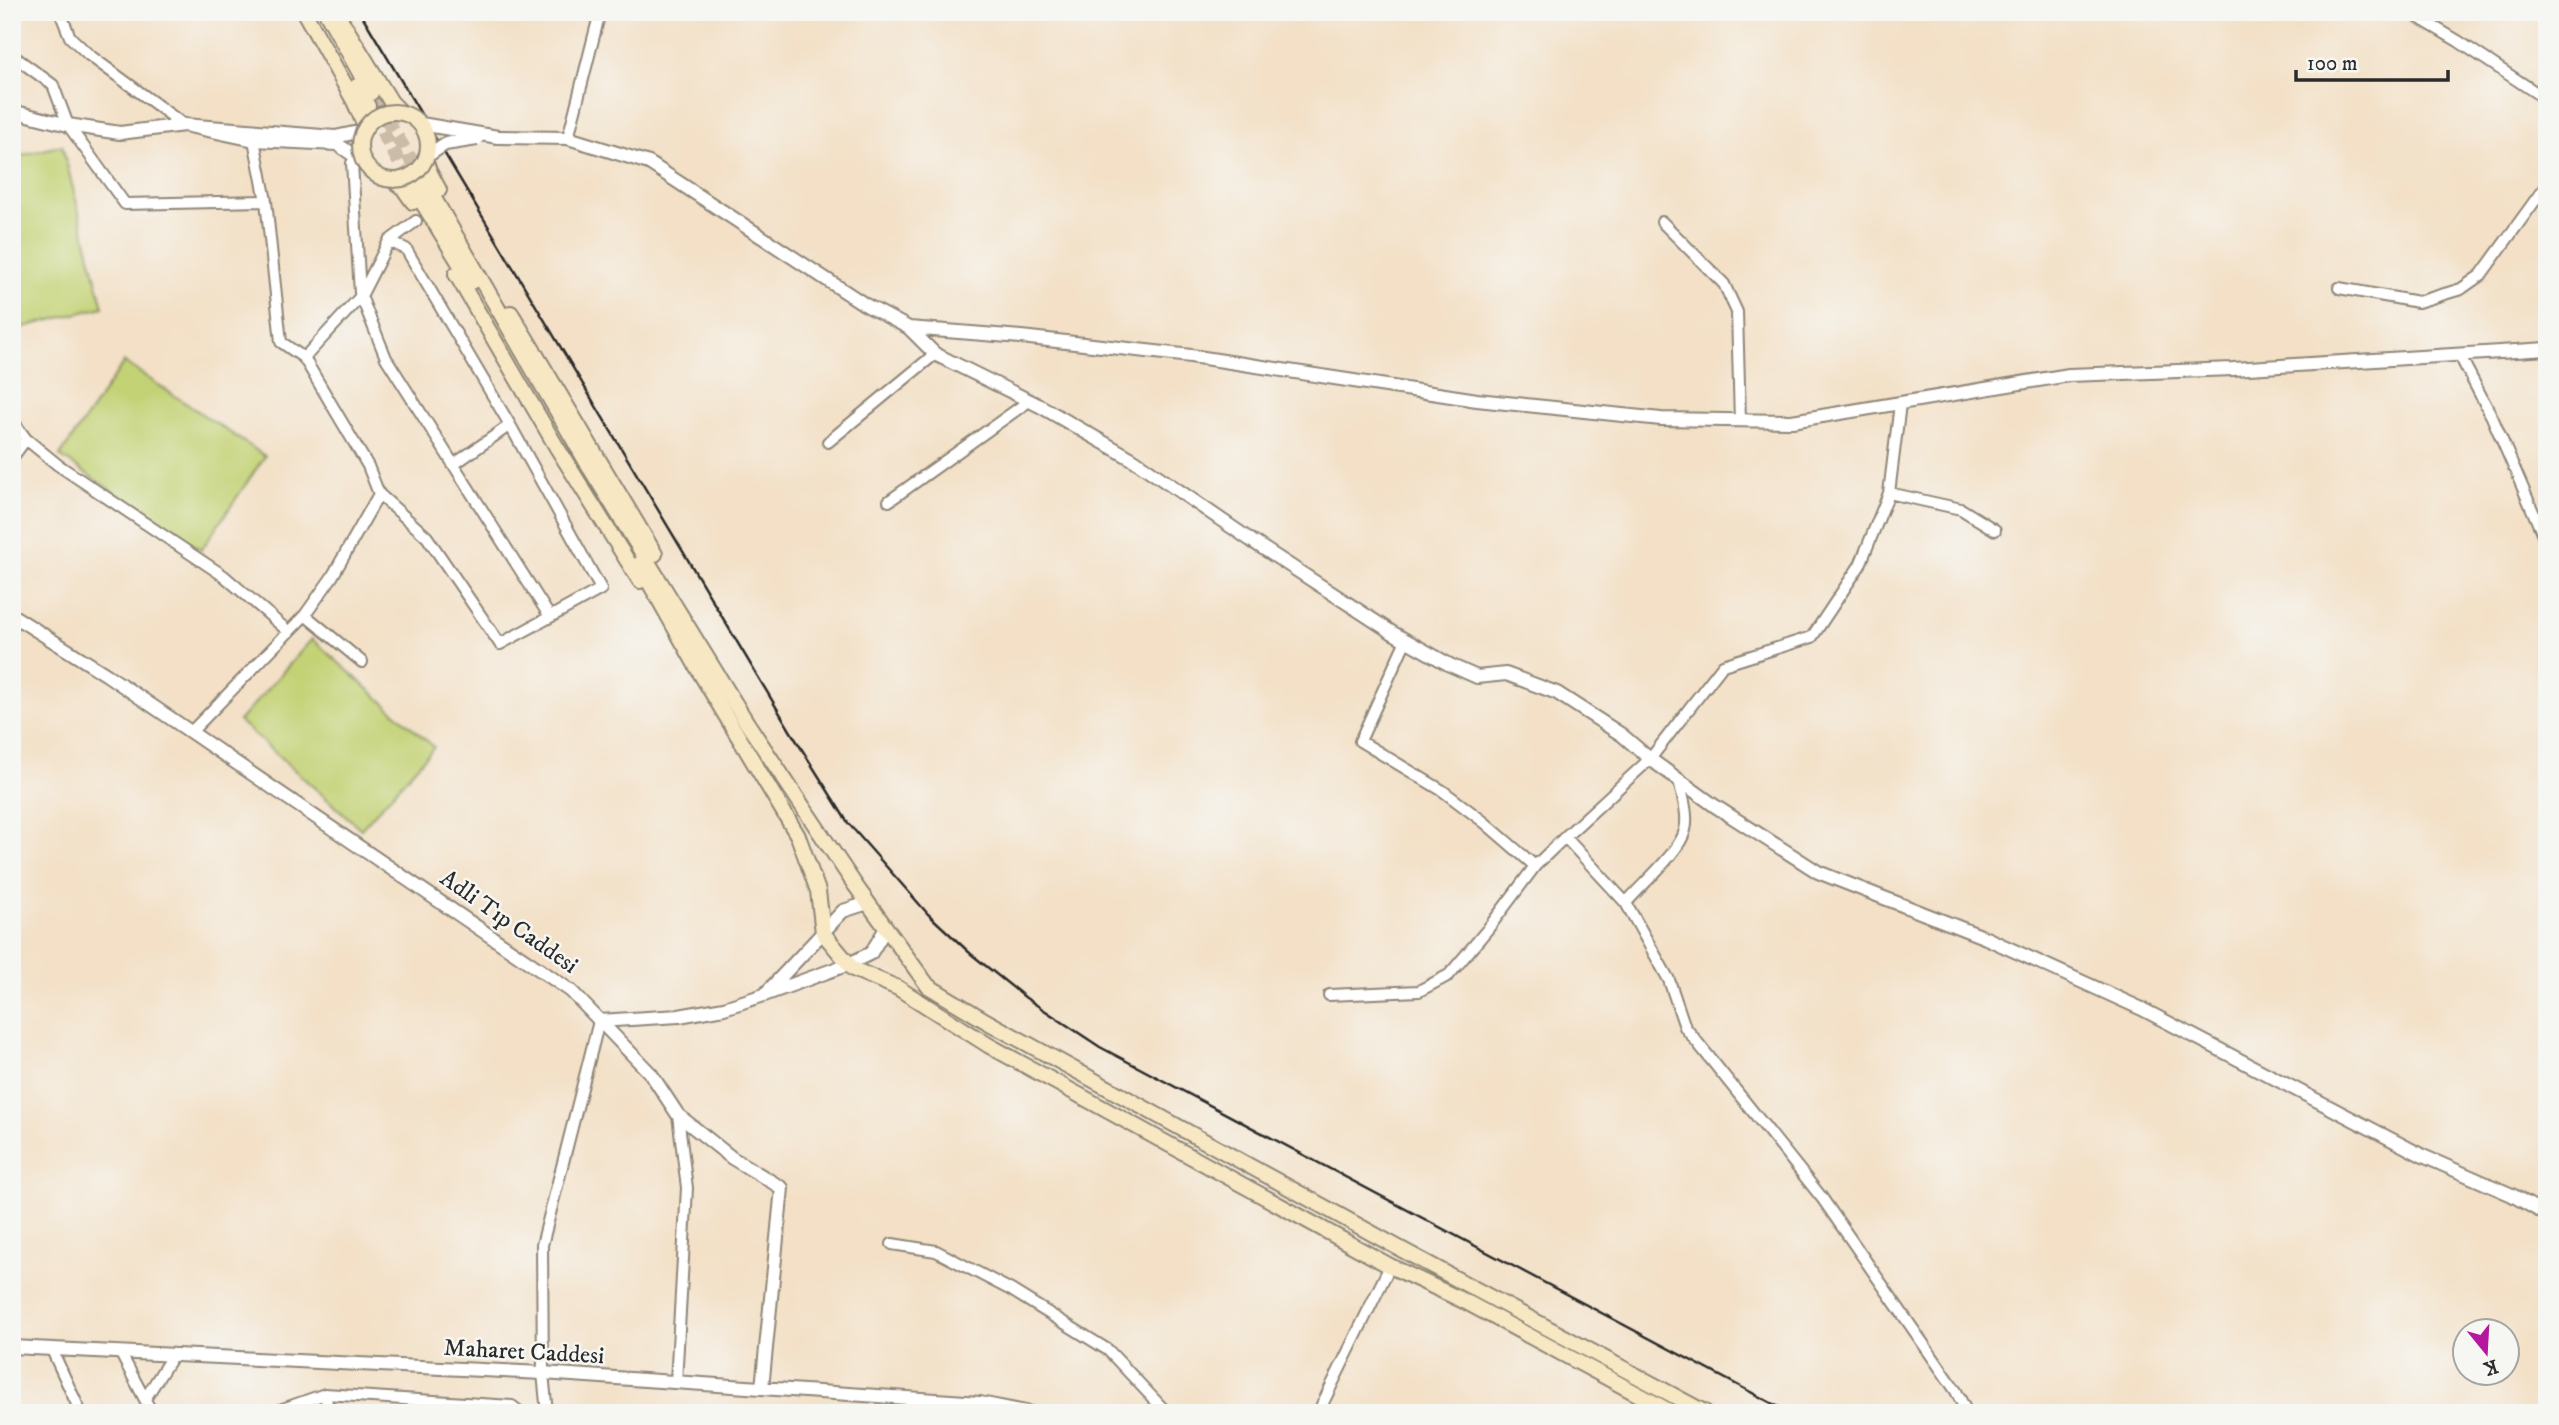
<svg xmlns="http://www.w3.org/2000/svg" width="2559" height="1425" font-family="'IM FELL DW Pica',serif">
  <rect width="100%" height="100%" fill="#f6f6f2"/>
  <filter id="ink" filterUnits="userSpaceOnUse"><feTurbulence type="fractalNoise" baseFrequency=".0143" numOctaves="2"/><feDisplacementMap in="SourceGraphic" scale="14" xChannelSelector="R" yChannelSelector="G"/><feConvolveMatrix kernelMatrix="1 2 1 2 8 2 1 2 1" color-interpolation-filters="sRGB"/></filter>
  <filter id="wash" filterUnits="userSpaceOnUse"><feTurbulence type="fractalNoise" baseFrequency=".00686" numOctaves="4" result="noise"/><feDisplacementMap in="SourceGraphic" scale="28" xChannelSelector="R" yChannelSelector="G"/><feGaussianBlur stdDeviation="1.57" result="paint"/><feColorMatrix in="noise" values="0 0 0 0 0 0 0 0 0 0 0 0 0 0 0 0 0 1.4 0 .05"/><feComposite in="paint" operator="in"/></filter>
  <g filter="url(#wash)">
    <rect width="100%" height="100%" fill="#f3e0c6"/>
    <path fill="#c3d274" stroke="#777e50" stroke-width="2" d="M62 145 103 307 12 330V158Z
      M124 362 265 456 201 550 60 456Z
      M312 639 434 747 361 829 239 721Z"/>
  </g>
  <g filter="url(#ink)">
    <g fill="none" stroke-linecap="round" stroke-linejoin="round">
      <path stroke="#cbbca7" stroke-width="14" stroke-dasharray="14 7" stroke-linecap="butt" d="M375 101 424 181
        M372 113 413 187"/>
      <g stroke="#8f8678" stroke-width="14">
        <path id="minor" d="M60 12 70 37 89 55 184 125
          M2409 12 2458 41 2547 100
          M12 55 53 85 68 125 125 204 266 201
          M568 138 600 12
          M254 140 266 201 281 342 304 358
          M352 163 360 293
          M1662 222 1724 284 1737 312 1740 421
          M389 241 416 221
          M2339 288 2418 302 2461 289 2481 275 2547 184
          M361 296 386 358 550 617 500 644 427 537 379 494 368 466 304 358Z
          M361 296 389 241 406 249 510 425 601 589 550 617
          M2459 354 2492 417 2547 544
          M1900 404 1889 493 1860 565 1812 637 1723 665 1650 759 1565 837 1626 903 1669 980 1685 1027 1822 1198 1956 1391 1967 1413
          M12 420 26 439 58 465 224 576 289 632
          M828 442 935 354
          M12 458 26 439
          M453 465 510 425
          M1889 493 1961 509 1995 530
          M889 501 1029 401
          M305 615 362 662
          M1406 640 1360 741 1443 791 1484 822 1535 866 1565 837
          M191 732 305 615 332 577 379 494
          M1626 903C1642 884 1680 852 1685 830 1689 815 1682 795 1679 780
          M1329 995 1419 991 1449 975 1487 930 1535 866
          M892 1244 936 1251 1011 1290 1108 1350 1167 1413
          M52 1350 81 1413
          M121 1354 152 1413
          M676 1382 687 1188 678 1115
          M325 1394 329 1413
          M145 1399 172 1356
          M271 1413 325 1394 512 1406 521 1413
          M547 1413 543 1373 542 1245 599 1021
          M1318 1413 1390 1266"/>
      </g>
      <g stroke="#8f8678" stroke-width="16">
        <path id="tertiary" d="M12 111 68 125 120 133 184 125
          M363 131 335 137 184 125 254 140 337 144 365 163
          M498 137 568 138 649 163 864 304 909 328 1021 337 1191 356 1477 400 1661 419 1792 421 2069 375 2233 369 2547 349
          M909 328 935 354 1040 406 1134 460 1252 541 1393 633 1450 665 1477 677 1506 674 1557 693 1622 735 1650 759 1715 806 1818 872 1986 938 2142 1009 2423 1156 2512 1195 2547 1215
          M12 615 107 675 571 991 651 1074 678 1115 732 1158 782 1188 762 1388
          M767 992 843 911 868 903
          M599 1021 679 1016 724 1008 764 995 849 964 871 953 886 928
          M12 1347 543 1373 980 1403 1031 1413"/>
      </g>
      <g stroke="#8f8678" stroke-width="18">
        <path id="secondary" d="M304 12 354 101 366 128
          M326 12 371 93
          M336 12 391 102 401 112
          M357 86 368 106
          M425 159 429 171 439 190
          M392 180 403 188 413 202
          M424 181 590 468 747 723 855 885 928 986 986 1021 1395 1246 1706 1413
          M413 187 471 282
          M456 274 556 446 640 581
          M511 313 655 554
          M639 564 702 676 798 836 818 891 823 933 853 969 898 988 988 1045 1390 1266 1468 1303 1673 1413"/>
      </g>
      <use href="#minor" stroke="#fff" stroke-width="10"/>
      <use href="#tertiary" stroke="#fff" stroke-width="12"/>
      <use href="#secondary" stroke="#f7e8c3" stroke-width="14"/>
      <path stroke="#2b2b2b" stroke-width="2.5" d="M360 12 791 732 848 823 928 914 971 954 1026 998 1100 1047 1790 1413"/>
      <g stroke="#8f8678" stroke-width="16" stroke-linecap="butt">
        <path id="tertiary-bridge" d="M421 124 498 137
          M427 156 445 144 477 139"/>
      </g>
      <g stroke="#8f8678" stroke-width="18" stroke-linecap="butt">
        <path id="secondary-bridge" d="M360 146a34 34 0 1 1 68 0a34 34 0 1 1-68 0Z"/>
      </g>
      <use href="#tertiary-bridge" stroke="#fff" stroke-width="12"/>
      <use href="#secondary-bridge" stroke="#f7e8c3" stroke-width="14"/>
    </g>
  </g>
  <g text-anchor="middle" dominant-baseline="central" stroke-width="5" stroke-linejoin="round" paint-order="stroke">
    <g font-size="24" fill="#2b2b2b" stroke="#f6f6f2">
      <text transform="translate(509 922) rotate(35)">Adli Tıp Caddesi</text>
      <text transform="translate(524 1352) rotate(3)">Maharet Caddesi</text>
    </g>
  </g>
  <rect width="2559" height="1425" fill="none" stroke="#f6f6f2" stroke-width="42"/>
  <g transform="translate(2486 1352) rotate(162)"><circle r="33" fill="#f6f6f2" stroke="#a5a5a2" stroke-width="2"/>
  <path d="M0-5L12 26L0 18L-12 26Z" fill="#b5179e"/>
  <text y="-10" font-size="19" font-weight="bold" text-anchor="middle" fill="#2b2b2b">K</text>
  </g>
  <path d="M2296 70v10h152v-10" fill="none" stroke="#2b2b2b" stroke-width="3.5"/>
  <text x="2307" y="70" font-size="21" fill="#2b2b2b" stroke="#f6f6f2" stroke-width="5" paint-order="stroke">100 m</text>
</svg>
